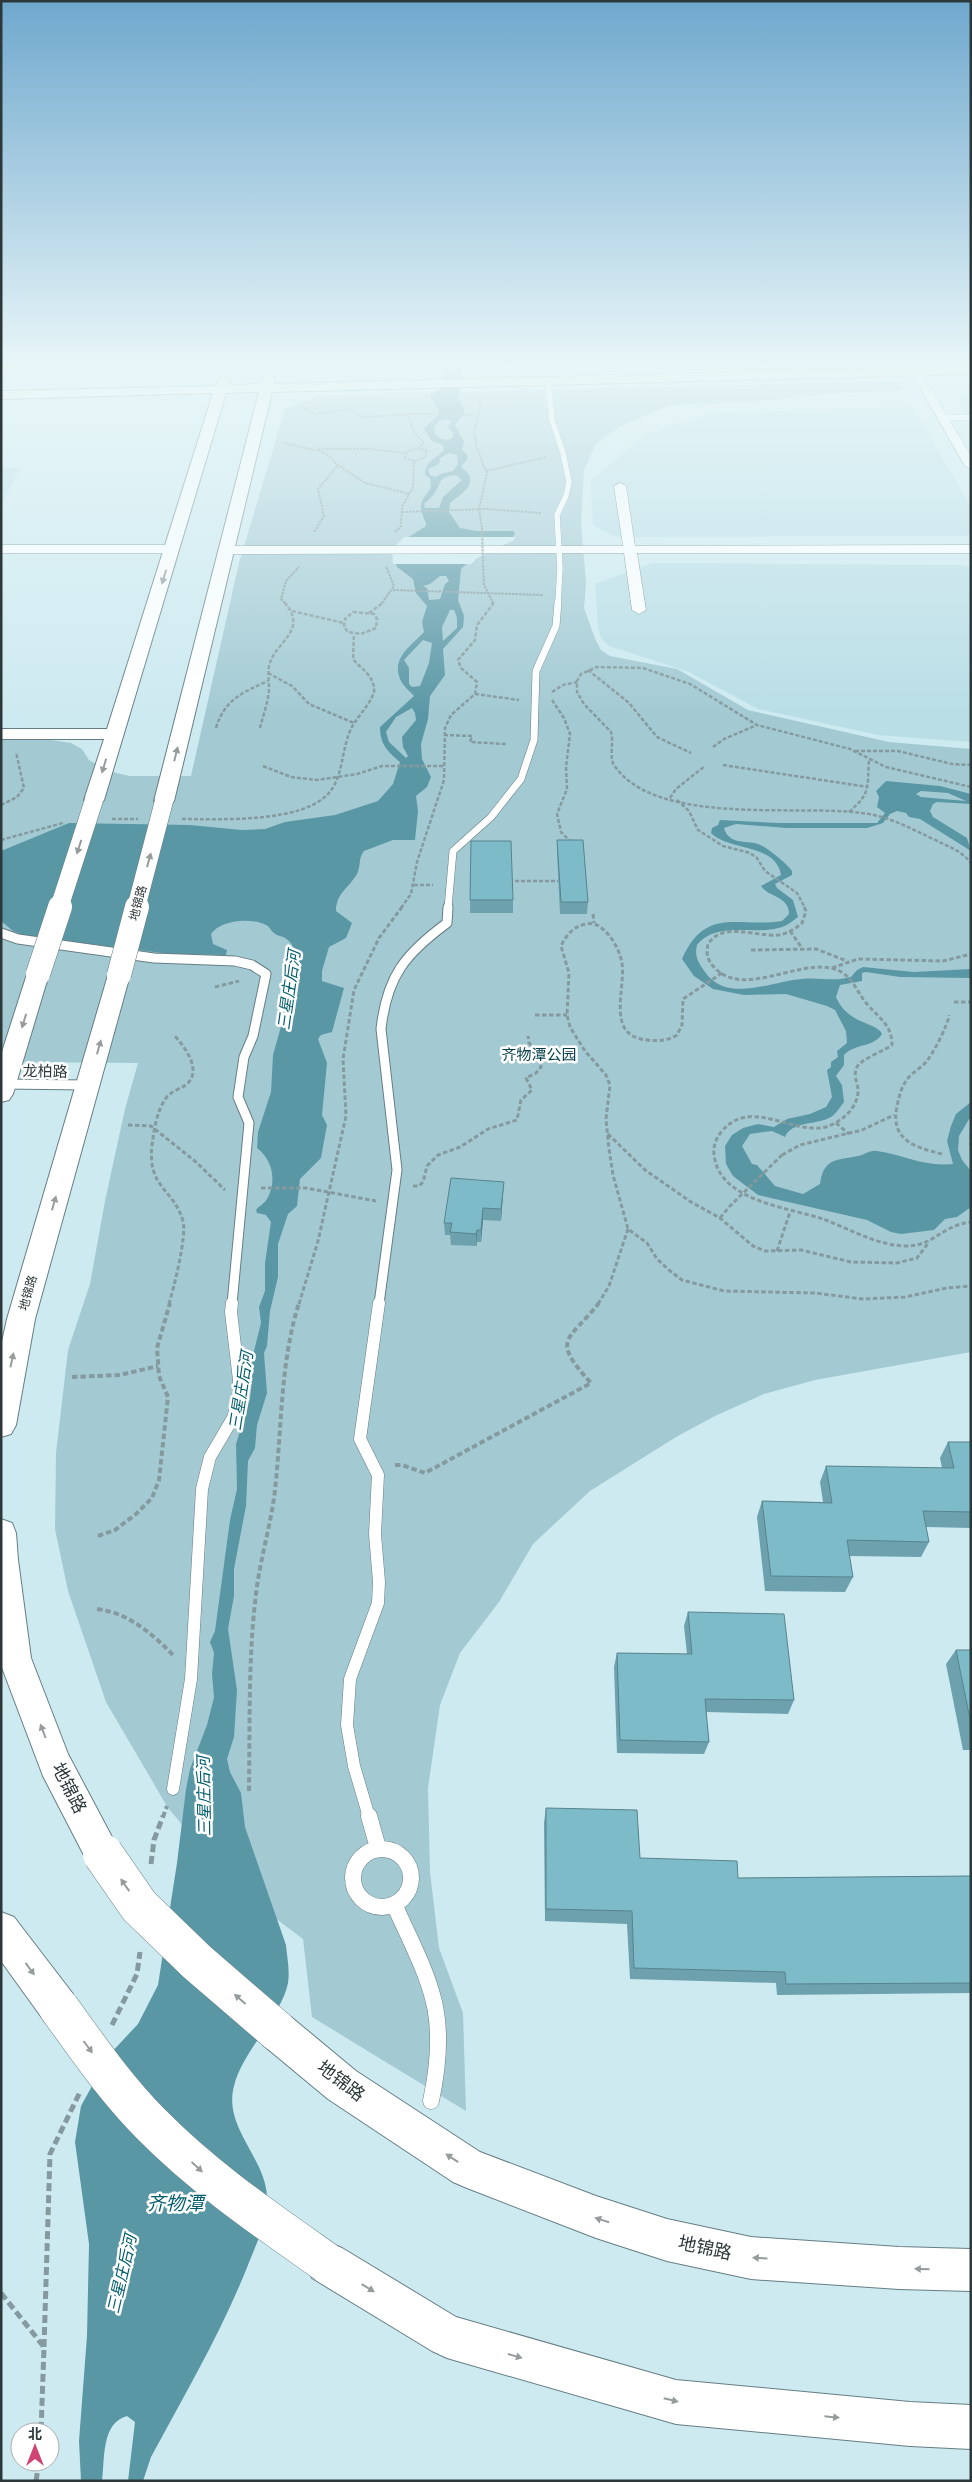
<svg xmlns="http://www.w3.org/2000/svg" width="972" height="2482" font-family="Arial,'Noto Sans SC',sans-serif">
  <rect width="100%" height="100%" fill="#cdeaf0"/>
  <path fill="#b9dee6" d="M952 393H971V423L967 417Z
    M912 406 971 507V533L966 536 616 537 593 525 591 480 647 434 706 414Z
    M1 468H20L1 506Z
    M652 563 963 565 971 568V742L878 735 758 709 689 672 609 646 601 638 598 627 595 584Z"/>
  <path fill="#a3cad3" d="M896 381 906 390 825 394 761 401 670 405 619 427 596 444 584 470 581 523 586 583 584 608 596 641 601 650 610 656 677 669 748 710 889 742 971 749V1352L815 1380 764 1394 715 1416 676 1437 590 1491 533 1544 499 1602 460 1653 440 1705 428 1788 430 1872 439 1948 463 2013 466 2111 312 2017 303 1939 263 1909 208 1855 168 1808 106 1702 68 1591 55 1529 56 1453 68 1350 90 1284 105 1201 125 1109 138 1063 1 1062V739H45L71 743 82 749 89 760 109 771 129 776H191L239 563 285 409 317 396Z"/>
  <path fill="#5a97a5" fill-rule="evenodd" d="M444 367H462L459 399 465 411 455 425 464 442 462 449 467 455V460L461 466C463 470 467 471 469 475 475 488 457 496 450 503L449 512 460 528 476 531H513L515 533 513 538 475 556 461 569 458 600 464 616 463 627 443 649 445 675 430 696 428 719 421 744 422 759 431 777 427 787 416 796 418 811 415 840H393L364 851C358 858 361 866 357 874 349 888 336 893 336 911L352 923 346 938 329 947 322 971V981L344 988 332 1032 321 1035 318 1039 327 1063 322 1115 327 1125 321 1158 300 1179 297 1206 288 1214 278 1244V1277L270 1311 267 1346 264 1353 267 1393 257 1425 255 1448 248 1461 246 1506 234 1569V1596L228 1629 237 1690 234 1737 227 1759 230 1772 241 1793 245 1827 286 1945C287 1957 290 1971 288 1983 282 2015 242 2052 234 2086 223 2127 265 2157 267 2196 268 2221 257 2242 248 2265 222 2331 185 2394 151 2457L143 2481H128L135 2422 127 2416C101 2423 105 2459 102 2481H81L79 2441 87 2336 89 2244 75 2142 81 2106 109 2055 138 2024 158 1985 177 1863 186 1789 190 1769 207 1725 214 1697 212 1674 214 1653 210 1642 215 1631 230 1520 237 1489 236 1444 250 1399 252 1380 249 1371 261 1323 259 1307 265 1291V1263L271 1222 266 1215 257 1213 256 1210C259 1206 264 1204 267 1199 277 1182 273 1160 257 1148L258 1132 271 1092 273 1055 287 1005 289 995 282 983 286 976 296 970C299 959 295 944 285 938 282 936 277 936 274 933 271 931 270 927 266 925 251 917 220 920 211 934L213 944 227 950 226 955 170 954 26 936 13 931 1 921V851L69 823 190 825 242 830 265 829 285 822 335 815 378 801 393 784 400 762C387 751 380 744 380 727L414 696C410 691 404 687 401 681 390 659 410 647 424 632L422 622 427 606 416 593 413 579 397 567 394 559 401 542 426 526V523C411 493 436 498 430 478L425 475C425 461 436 459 444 450L443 445 432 441 424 429C441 410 444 418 430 396L442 387ZM445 419 452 421 448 427 453 433 452 438C446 442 438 439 435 433L434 427 439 421ZM449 453 457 455 458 464 453 471 440 474 436 477 430 475 428 469 439 464 440 458ZM456 475 462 480 443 497 439 508H425L424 504C427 501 431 498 433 495 443 483 436 477 456 475ZM440 576H446L449 581 445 584 440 599 429 600 427 588 423 586 430 584ZM450 610H454L457 618V628L443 641 442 627ZM423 640 432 643 429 663 420 686 412 687 409 684V668L404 660ZM412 708 415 713 416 720 402 737 403 747 408 756 406 758 389 742 386 732 396 717Z
    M886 781 940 786 971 794V804L937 802 933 804 930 811 933 817 967 838 971 851 920 819 909 817 906 813 897 811 890 814 883 823 867 828H786L736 824 724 828C729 845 745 840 758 844 767 847 786 863 792 871V875L775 884 777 888 793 900 798 917C793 921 785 927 778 928 752 935 717 921 697 945 694 957 699 963 705 972 727 1004 772 981 802 979 819 977 834 982 851 977L857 970 863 967 914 972 971 969V978L900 977 866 972 862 973V981L840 985 836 997C848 1025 877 1022 882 1034 873 1048 855 1043 844 1055V1065L836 1076 842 1085 844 1102C840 1107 836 1114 831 1117 818 1125 791 1121 785 1137L772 1131 750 1134 742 1146 752 1164 757 1165 775 1186 803 1194 820 1184C824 1155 840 1161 862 1155 867 1153 871 1150 877 1151 904 1155 924 1167 953 1164L947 1141 951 1126 956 1114 971 1102V1116L959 1136 958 1150 962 1160 971 1171V1207L957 1217 945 1219 934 1230 901 1234 891 1232 867 1220 758 1195 733 1176 726 1164 725 1146 732 1135 743 1128 758 1124 774 1127 787 1119 810 1114 826 1107 832 1097 827 1070 831 1067V1062L838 1057 837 1051 847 1043 846 1031 835 1010 827 1006 786 994 744 995 713 989 694 976 682 959C706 906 736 928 782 921L789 914C789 896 769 898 761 886L781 875C776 843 728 851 711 833L712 828 718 825 720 820 778 823H877L885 813 877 807 879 797 876 791ZM921 791 948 793 966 801 921 797 916 794Z"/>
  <path fill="#cdeaf0" d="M404 537H516L514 540 477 558 471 564H393L392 550Z"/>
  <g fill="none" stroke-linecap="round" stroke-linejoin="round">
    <g stroke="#657e84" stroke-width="6">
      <path id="service-far4" d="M548 381 552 420 563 453 569 482 566 496 557 515 560 568 558 603
        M943 418 971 417"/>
    </g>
    <g stroke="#657e84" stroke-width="8">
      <path id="service-far3" d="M448 908 453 851 491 817 521 779 534 740 536 671 556 626 558 602"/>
    </g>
    <g stroke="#657e84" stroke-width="11">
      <path id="service-far2" d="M1 933 18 939 154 958 235 961 252 965 266 974 253 1036 244 1057 238 1097 249 1123 232 1304
        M2 1084 88 1085
        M379 1304 397 1170 381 1029C387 976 405 954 447 923L448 907"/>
    </g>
    <g stroke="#657e84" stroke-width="13">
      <path id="service-far1" d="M173 1789 191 1679 202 1489 210 1457 233 1418 238 1403 239 1380 231 1312 232 1303
        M369 1817 354 1766 347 1725 350 1679 378 1603 379 1582 375 1534 378 1475 360 1439 379 1303"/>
    </g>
    <g stroke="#657e84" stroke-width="17">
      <path id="service" d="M369 1816 378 1848
        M353 1878a29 29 0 1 1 58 0a29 29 0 1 1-58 0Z
        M394 1904C430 1984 450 2010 431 2101"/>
    </g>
    <g stroke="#657e84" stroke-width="1">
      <path id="minor" d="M908 367H918L971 456V469L965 466Z
        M620 483 626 486 635 546 971 545V553H637L646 610 639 614 632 610 624 553 227 554 221 550 227 546H623L614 486Z
        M1 545H172L178 549 172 553H1Z"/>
    </g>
    <g stroke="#657e84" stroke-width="2">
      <path id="tertiary" d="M928 367H971V374L272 392 174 801 171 805H157L154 801 259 392 226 393 104 800 101 804H87L84 800 104 739H1V729H107L213 393 1 399V391L216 386 220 377 224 376 230 380 229 385 261 384 265 376 269 375 275 379 274 384Z
        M38 967 46 969 49 974 13 1094 9 1100 1 1102V1055L27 974 30 969Z
        M119 968 127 970 130 975 35 1319 16 1425 11 1434 1 1437V1346L7 1319 108 975 111 970Z
        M1 1519 12 1523 16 1533 18 1560 31 1658 68 1754 121 1854 116 1867 103 1872 90 1867 43 1776 1 1665Z
        M1 1912 14 1917 73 1994 78 2008 73 2022 59 2027 45 2022 1 1961Z
        M277 2012 291 2017 356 2071 480 2152 596 2196 667 2219 751 2237 899 2247 971 2249V2291L899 2289 751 2279 667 2261 596 2238 467 2188 453 2182 328 2099 263 2045 258 2031 263 2017Z
        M327 2242 342 2248 456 2317 676 2380 910 2402 971 2405V2449L910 2446 676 2424 447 2358 432 2351 312 2278 306 2263 312 2248Z"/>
    </g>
    <path stroke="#859a9e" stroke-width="2" stroke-dasharray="2.5 1" stroke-linecap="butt" d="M478 401 481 404 474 432 477 448 487 474 479 509 482 528
      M303 406 309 412 316 414 349 409 363 417 414 414 475 415
      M408 414 414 432 423 442 421 448
      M283 443 324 452 338 465 365 483 410 494
      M418 448 427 451 425 457 415 461 404 458 408 451Z
      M318 449H369L405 453
      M486 471 547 457
      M402 512 487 509 541 513
      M314 532 324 516 318 489 338 465
      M395 532 401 526 402 507 413 487 414 461
      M483 565 484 585 493 603
      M393 590 543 595
      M285 603 281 599 286 581 299 567
      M382 603 394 586 386 566"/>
    <path stroke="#859a9e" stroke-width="2.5" stroke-dasharray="4 2" stroke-linecap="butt" d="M292 611 344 623
      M353 612 374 614 377 619 376 628 361 634 348 632 344 627 345 619Z
      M369 613 384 602
      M588 670 629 703 657 737 691 753
      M268 673 292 686 309 704 354 723
      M552 692 563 685 577 682
      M475 694 519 700
      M552 700 564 718 570 734 566 767 567 789 557 814 561 832 570 841
      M216 728C224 700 243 692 268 681
      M260 728C263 716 268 702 269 690 269 682 268 674 269 666 274 642 310 631 284 602
      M444 735 472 736 470 742 506 744
      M713 747 724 739 757 725
      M855 751H898L952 764 971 765
      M723 765 868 787
      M263 766 291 777 317 780 357 774 382 766H443
      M971 787 886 767 850 749 757 725 690 684 643 668 597 667 581 674 577 681V692L584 704 611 732C614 742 609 758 614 765 655 827 799 804 862 813 888 816 910 828 933 839 947 846 961 850 971 863
      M670 798 676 789 705 766
      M677 800 689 811 698 830 723 846 750 853 757 858 765 871 797 893 805 908
      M1 805 17 797 24 788 16 752
      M849 812C871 793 867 788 869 760
      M112 819H138
      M182 819C220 819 309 824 332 789 343 772 342 750 350 731 356 717 369 707 374 692 375 676 362 670 353 659L354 634
      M1 840 63 823
      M509 881H558
      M414 885H433
      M401 908 411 894 417 862 444 780 445 728 451 715 475 694 477 682 461 668 458 660 475 640 477 625 493 604 492 602"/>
    <path stroke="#859a9e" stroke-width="3" stroke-dasharray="4.5 2.5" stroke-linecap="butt" d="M804 907 806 911 802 923C795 929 787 934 778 935 755 937 723 921 708 944 706 953 707 959 713 966 741 999 794 961 830 968 852 972 855 990 867 1004 879 1018 892 1025 892 1045 884 1051 861 1059 857 1067 853 1074 857 1082 858 1089 859 1107 842 1122 826 1127 791 1135 751 1097 722 1131 715 1139 712 1149 715 1160 724 1202 791 1208 823 1219 850 1229 876 1245 905 1246 933 1247 942 1225 971 1222
      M593 914 594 923
      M790 931 802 948
      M751 950 816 949 847 961
      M832 968 858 959 943 961 971 954
      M722 973 683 999 682 1025 677 1035C668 1041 658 1041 647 1040 605 1036 626 990 622 963 620 952 614 940 606 932 601 927 595 922 586 924 574 926 566 935 561 946L569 973 567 1015 570 1027 585 1051 606 1075 610 1085 606 1119 609 1149 613 1175 628 1229 647 1243 657 1259 669 1270 682 1280 724 1291 815 1293 863 1299 905 1297 947 1288 971 1286
      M215 987 239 981
      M954 1002H971
      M535 1015H567
      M836 1123 849 1134
      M128 1125 151 1126 196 1162 225 1190
      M608 1134 645 1170 691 1202 720 1218 753 1246 765 1251 801 1250 851 1262 897 1263 917 1258 929 1242
      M971 1135V1150
      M942 1154C914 1147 890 1140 897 1106 899 1097 901 1088 906 1081 911 1073 920 1069 926 1062 932 1056 949 1023 949 1015
      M782 1155 800 1145 862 1130 894 1115
      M413 1186H419L423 1182 427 1166 438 1155 460 1147 488 1129 517 1120 521 1100 532 1090 526 1078 536 1073 541 1067 540 1054 529 1043 528 1036
      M261 1188H306L376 1201
      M720 1218 729 1207
      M777 1251 790 1212
      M169 1304C174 1287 187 1236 183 1221 174 1189 147 1188 152 1145 154 1130 157 1110 166 1098 172 1090 182 1089 188 1083 202 1068 183 1045 174 1035
      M299 1304 318 1241 346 1116 343 1059 354 990 379 938 402 907
      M598 1304 609 1286 628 1229"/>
    <path stroke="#859a9e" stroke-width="4" stroke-dasharray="5.5 3" stroke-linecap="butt" d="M72 1377 120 1375 158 1366
      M395 1465H402L425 1473 591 1383C550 1338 568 1342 599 1303
      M98 1536 115 1530 136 1514 152 1498 159 1480 168 1397 159 1376 157 1348 170 1303
      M97 1609C129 1613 151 1633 173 1655
      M249 1791C250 1726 248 1659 256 1594 260 1559 271 1525 275 1490 282 1427 280 1363 299 1303
      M163 1817 167 1806"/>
    <path stroke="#859a9e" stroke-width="5" stroke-dasharray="8 4" stroke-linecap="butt" d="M151 1864 154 1840 163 1816
      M112 2025 137 1974 140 1952
      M1 2293 44 2347 41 2432
      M44 2347 50 2154 80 2092
      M36 2481 39 2462"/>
    <use href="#service-far4" stroke="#fff" stroke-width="5.5"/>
    <use href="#service-far3" stroke="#fff" stroke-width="7"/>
    <use href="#service-far2" stroke="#fff" stroke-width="9"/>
    <use href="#service-far1" stroke="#fff" stroke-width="12"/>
    <use href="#service" stroke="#fff" stroke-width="16"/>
    <use href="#minor" fill="#fff" fill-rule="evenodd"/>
    <use href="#tertiary" fill="#fff" fill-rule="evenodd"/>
    <g stroke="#657e84" stroke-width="19" stroke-linecap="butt">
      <path id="tertiary-bridge-far2" d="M59 908 94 800
        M136 908 164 801"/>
    </g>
    <g stroke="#657e84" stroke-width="25" stroke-linecap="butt">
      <path id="tertiary-bridge-far1" d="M38 974 60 907
        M119 975 137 907"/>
    </g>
    <g stroke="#657e84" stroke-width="41" stroke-linecap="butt">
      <path id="tertiary-bridge" d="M103 1854 139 1906 197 1962 277 2031
        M59 2008C88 2048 116 2089 151 2124 204 2178 266 2220 327 2263"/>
    </g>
    <path stroke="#859a9e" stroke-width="2" stroke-dasharray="2.5 1" stroke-linecap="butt" d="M482 528 483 564"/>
    <path stroke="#859a9e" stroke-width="3" stroke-dasharray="4.5 2.5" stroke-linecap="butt" d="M729 1207 782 1155"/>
    <use href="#tertiary-bridge-far2" stroke="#fff" stroke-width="18"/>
    <use href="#tertiary-bridge-far1" stroke="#fff" stroke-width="24"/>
    <use href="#tertiary-bridge" stroke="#fff" stroke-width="40"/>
  </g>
  <path fill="#6ca1ad" d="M557 840 588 902 587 914H560L557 853Z
    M471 841 513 900V913H470Z
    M504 1182 503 1194 501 1221 483 1220 481 1242H477V1246L451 1245 450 1235H445L444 1223Z
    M948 1442H971V1528L926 1527 929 1542 921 1557 849 1556 853 1577 845 1592 765 1591 757 1517 762 1501 823 1502 820 1482 826 1466 942 1468 940 1458Z
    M688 1612 794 1700 788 1714 706 1712 709 1742 704 1754 617 1753 614 1667 617 1653 687 1654 684 1626Z
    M956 1650H971V1750H963L946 1664Z
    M546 1808 640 1858 738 1878 971 1876V1993L777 1995 776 1983 630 1979 627 1924 545 1921 544 1823Z"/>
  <path fill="#58838d" d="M504 1182 503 1194 501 1221V1209Z
    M483 1208V1220L481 1242V1230Z
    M477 1230V1246L476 1234Z"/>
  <path fill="#7dbbc9" stroke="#58838d" d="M557 840H583L588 902H561Z
    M471 841H511L513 900H470Z
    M451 1178 504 1182 501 1209 483 1208 481 1230H477L476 1234 450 1232 452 1223H444Z
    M948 1442H971V1512L923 1511 929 1542 847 1540 853 1577 771 1576 762 1501 832 1503 826 1466 954 1468Z
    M688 1612 784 1614 794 1700 705 1699 709 1742 620 1740 617 1653 692 1654Z
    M956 1650H971V1724Z
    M546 1808 637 1810 640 1858 737 1861 738 1878 971 1876V1983L786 1984 785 1972 634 1968 632 1911 546 1909Z"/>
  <defs><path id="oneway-solid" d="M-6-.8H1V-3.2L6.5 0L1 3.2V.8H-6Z" transform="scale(1.25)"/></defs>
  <g fill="#969c9c">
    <use href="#oneway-solid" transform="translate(164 577) rotate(107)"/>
    <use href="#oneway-solid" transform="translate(176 754) rotate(-76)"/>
    <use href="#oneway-solid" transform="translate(104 766) rotate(107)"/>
    <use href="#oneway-solid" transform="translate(79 847) rotate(108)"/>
    <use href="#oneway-solid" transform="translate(149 860) rotate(-75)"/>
    <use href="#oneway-solid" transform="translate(24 1021) rotate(107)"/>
    <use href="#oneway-solid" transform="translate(99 1047) rotate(-74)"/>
    <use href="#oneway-solid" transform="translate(54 1203) rotate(-74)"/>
    <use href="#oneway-solid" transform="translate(12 1360) rotate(-78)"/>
    <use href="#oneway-solid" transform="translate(43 1731) rotate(-111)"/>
    <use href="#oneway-solid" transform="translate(125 1885) rotate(-125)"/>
    <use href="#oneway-solid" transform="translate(30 1969) rotate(54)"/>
    <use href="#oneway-solid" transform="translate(240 1999) rotate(-139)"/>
    <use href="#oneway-solid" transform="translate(88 2047) rotate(53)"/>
    <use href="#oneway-solid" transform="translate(452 2158) rotate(-146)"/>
    <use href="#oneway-solid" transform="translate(197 2167) rotate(43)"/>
    <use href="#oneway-solid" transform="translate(602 2220) rotate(-162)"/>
    <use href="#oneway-solid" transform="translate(760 2258) rotate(-176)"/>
    <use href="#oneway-solid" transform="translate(922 2269) rotate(-179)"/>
    <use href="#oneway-solid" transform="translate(368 2288) rotate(31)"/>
    <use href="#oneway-solid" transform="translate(515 2356) rotate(16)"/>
    <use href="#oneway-solid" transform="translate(671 2400) rotate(14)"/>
    <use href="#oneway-solid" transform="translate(832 2417) rotate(6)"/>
  </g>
  <linearGradient id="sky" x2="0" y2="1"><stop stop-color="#6fa8cd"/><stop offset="0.51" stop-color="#e8f6f8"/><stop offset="1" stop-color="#e8f6f8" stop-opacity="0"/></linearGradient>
  <rect width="972" height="715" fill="url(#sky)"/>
  <g text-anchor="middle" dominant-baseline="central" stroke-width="5" stroke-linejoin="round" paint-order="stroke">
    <g font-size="12" fill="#2c383a" stroke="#fff">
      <text transform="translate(138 903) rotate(-75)">地锦路</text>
      <text transform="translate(28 1293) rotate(-74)">地锦路</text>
    </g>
    <g font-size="15" fill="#003c47" stroke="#fff">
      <text x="539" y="1054">齐物潭公园</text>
    </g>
    <g font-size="15" fill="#2c383a" stroke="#fff">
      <text transform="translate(45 1071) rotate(1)">龙柏路</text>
    </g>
    <g font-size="16" font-style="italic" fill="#005d6c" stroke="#fff">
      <text transform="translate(289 990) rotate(-82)">三星庄后河</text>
      <text transform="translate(241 1391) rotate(-81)">三星庄后河</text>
      <text transform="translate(204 1796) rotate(-91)">三星庄后河</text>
      <text transform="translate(122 2274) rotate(-77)">三星庄后河</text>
    </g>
    <g font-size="18" fill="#2c383a" stroke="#fff">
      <text transform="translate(69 1788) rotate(63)">地锦路</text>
      <text transform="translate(341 2081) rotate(37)">地锦路</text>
      <text transform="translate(705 2248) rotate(12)">地锦路</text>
    </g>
    <g font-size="19" font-style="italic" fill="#005d6c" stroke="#fff">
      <text x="175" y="2203">齐物潭</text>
    </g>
  </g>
  <rect width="972" height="2482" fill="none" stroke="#2c383a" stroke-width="5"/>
  <g transform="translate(35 2447)"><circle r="24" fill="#ffffff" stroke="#abafb0"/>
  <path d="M0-4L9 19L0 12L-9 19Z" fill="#d04373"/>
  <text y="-8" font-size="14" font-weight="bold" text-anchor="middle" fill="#2c383a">北</text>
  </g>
</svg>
